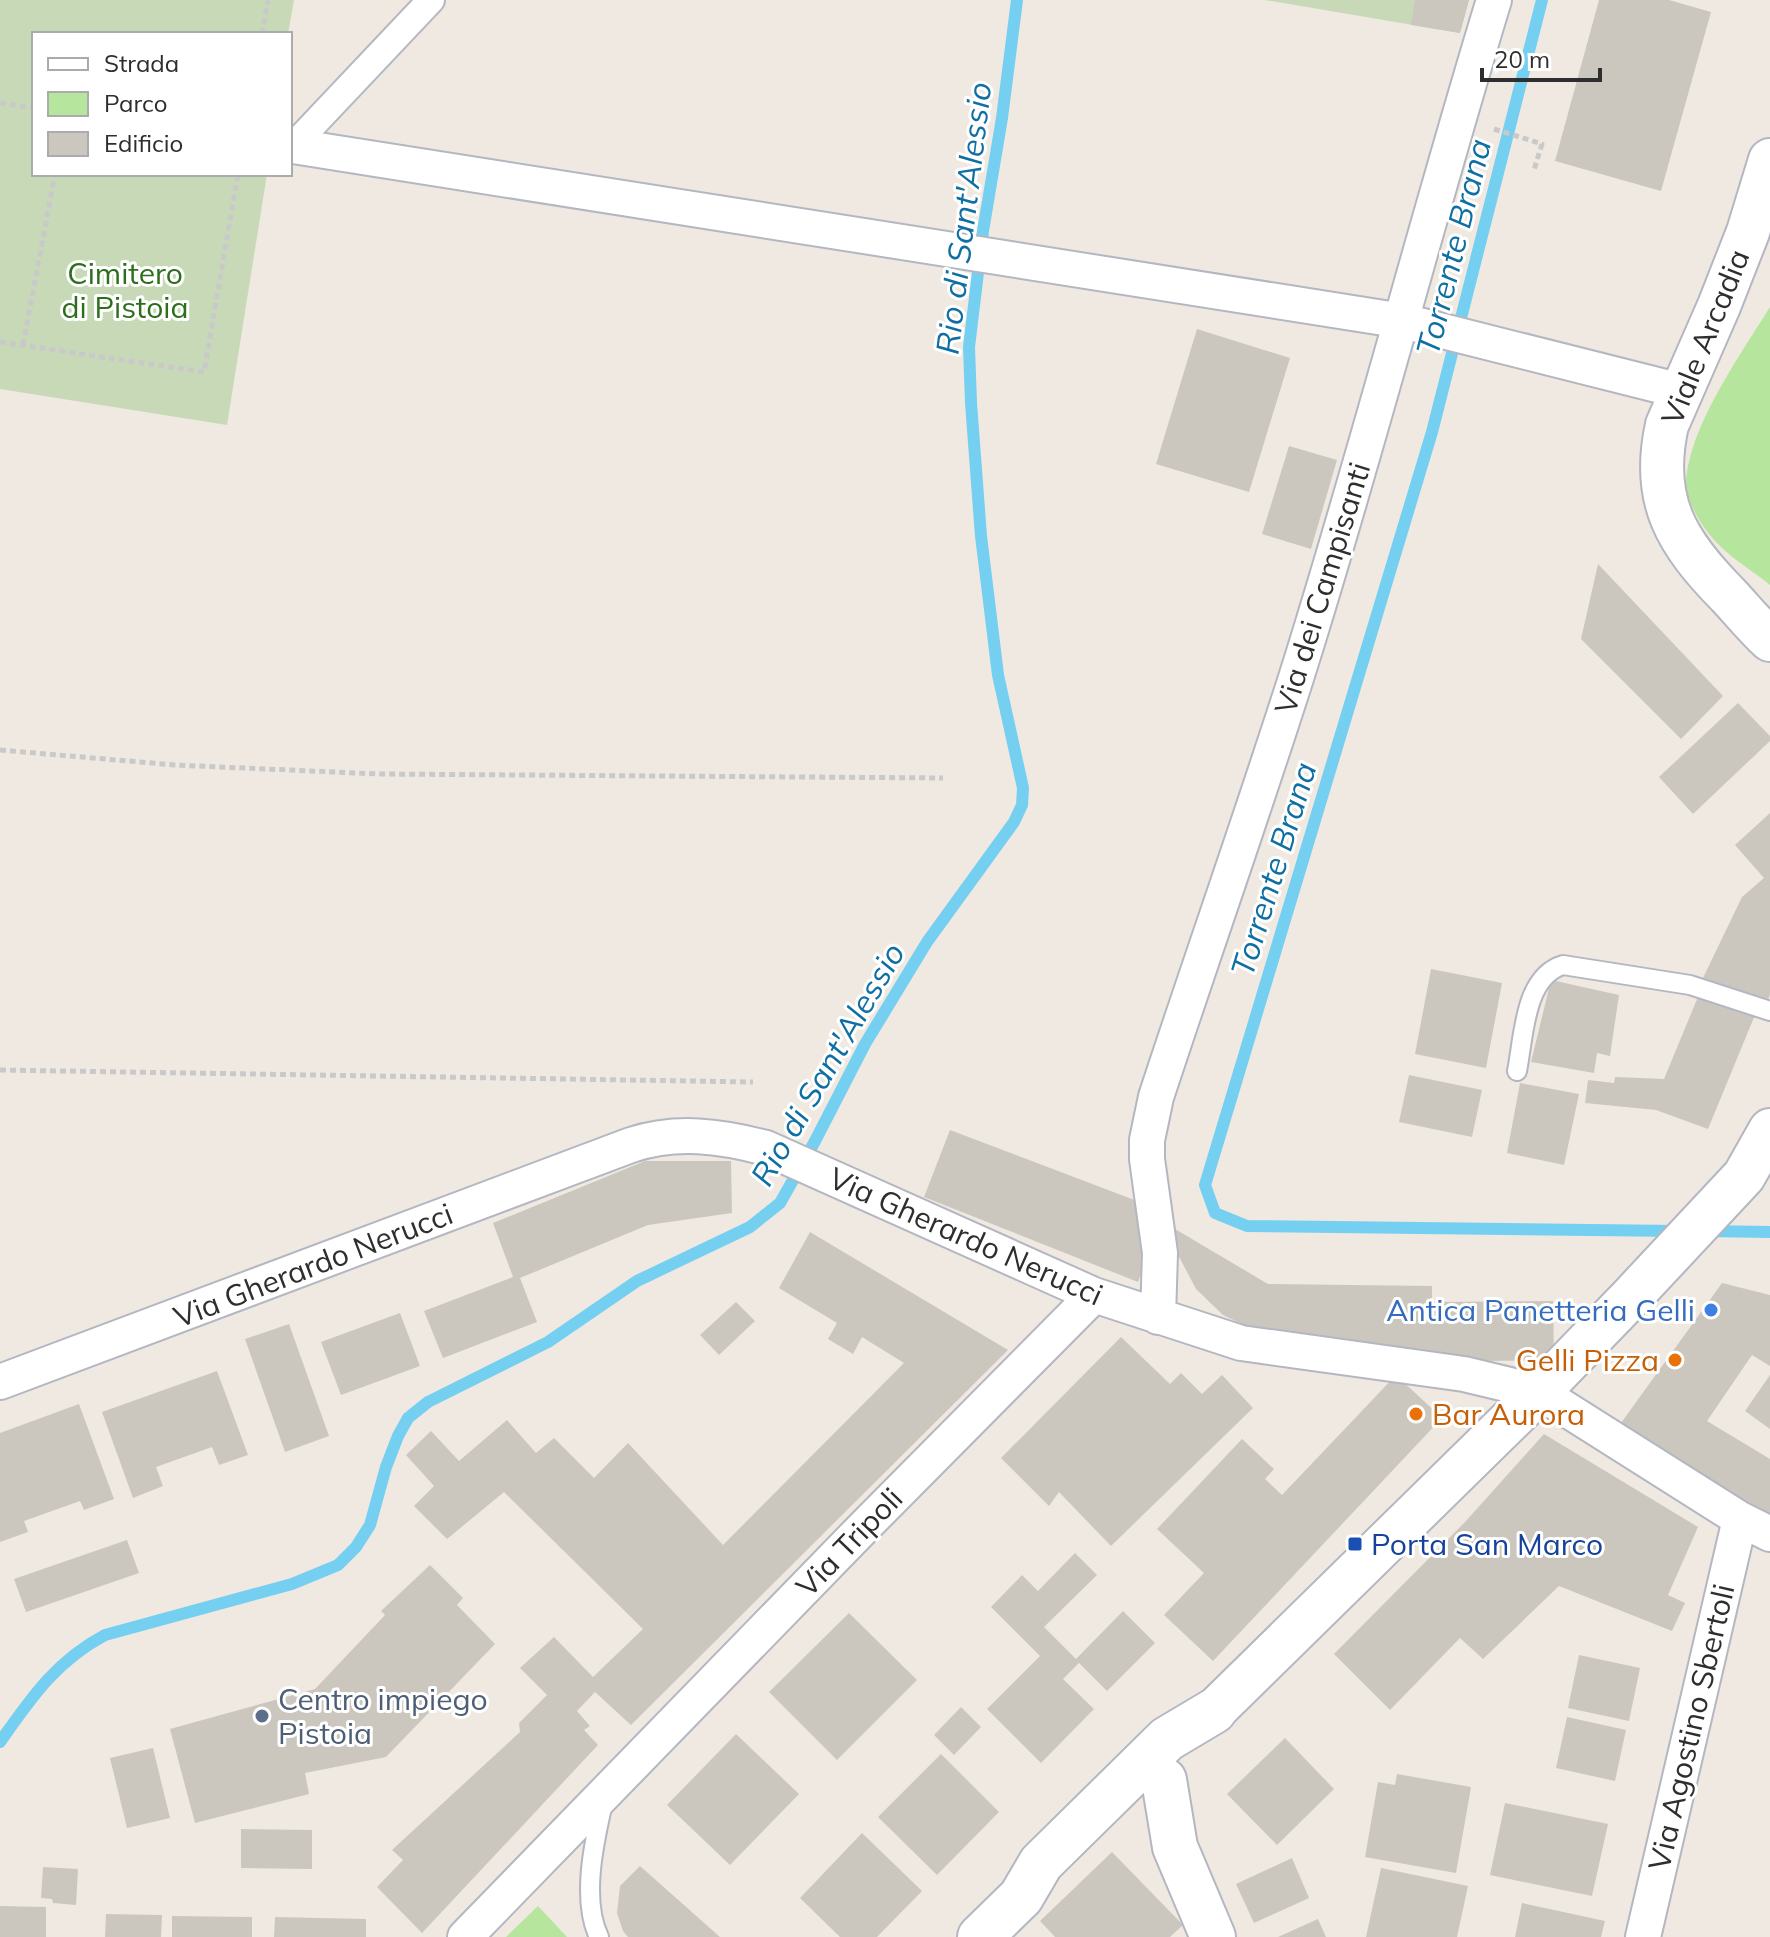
<svg xmlns="http://www.w3.org/2000/svg" width="1770" height="1937" font-family="Mulish,sans-serif">
  <rect width="100%" height="100%" fill="#efe9e1"/>
  <path fill="#b6e59e" d="M1770 307V585C1753 571 1732 559 1717 543 1704 530 1686 502 1686 484 1688 428 1741 354 1770 307Z
    M538 1906 567 1937H506Z"/>
  <path fill="#c8d9b8" d="M0 0H294L288 34H34V174H267L227 425 0 389Z
    M1265 0H1469L1460 33Z"/>
  <g fill="none" stroke-linecap="round" stroke-linejoin="round">
    <path stroke="#75cff0" stroke-width="12" d="M1542 0 1432 432 1205 1185 1215 1213 1247 1226 1679 1231
      M1705 1231 1770 1232
      M0 1742C31 1698 56 1661 105 1635L292 1584 338 1565 356 1547 370 1525 386 1467 398 1436 408 1418 428 1402 548 1342 637 1281 750 1227 780 1203 814 1143 865 1044 927 942 1014 822 1022 805 1023 788 998 675 981 536 971 403 969 347 983 231 1002 118 1017 0"/>
  </g>
  <path fill="#cbc7bf" d="M1415 0H1469L1460 33 1411 25Z
    M1599 0H1669L1711 12 1661 191 1555 161Z
    M1197 329 1290 358 1249 492 1156 464Z
    M1289 446 1337 460 1311 549 1262 534Z
    M1598 564 1723 696 1681 739 1581 639Z
    M1738 703 1770 736V741L1693 814 1659 777Z
    M1770 813V995L1766 1005 1702 980 1742 897 1764 878 1735 845Z
    M1431 969 1502 983 1486 1068 1415 1054Z
    M1551 980 1619 995 1610 1056 1597 1053 1594 1073 1531 1062Z
    M1700 992 1755 1015 1708 1129 1656 1110 1585 1103 1588 1080 1614 1083 1615 1077 1664 1079Z
    M1409 1075 1482 1090 1472 1137 1399 1122Z
    M1520 1083 1579 1094 1564 1165 1507 1153Z
    M950 1130 1145 1204 1153 1243 1138 1282 924 1197Z
    M645 1161H731L732 1213 648 1225 520 1278 537 1322 443 1358 424 1311 513 1277 493 1223Z
    M1170 1226 1268 1284 1432 1286V1302L1553 1301 1554 1360 1481 1361 1250 1328 1223 1315 1196 1289 1176 1251Z
    M810 1232 1008 1350 631 1725 595 1692 577 1711 590 1726 584 1730 598 1745 422 1933 377 1887 403 1860 392 1850 520 1732 519 1723 547 1695 520 1668 554 1637 593 1677 643 1629 504 1492 447 1539 414 1506 434 1486 406 1455 431 1431 459 1461 507 1420 536 1453 554 1438 594 1478 628 1443 723 1545 904 1363 862 1337 853 1354 828 1339 837 1323 779 1288Z
    M1722 1283 1770 1295V1366L1752 1355 1707 1421 1770 1459V1514L1702 1481 1621 1423Z
    M736 1302 755 1321 719 1355 700 1335Z
    M400 1313 420 1366 341 1395 321 1342Z
    M289 1324 329 1436 285 1452 245 1339Z
    M1121 1337 1170 1384 1181 1373 1202 1394 1222 1375 1253 1408 1111 1546 1059 1492 1049 1506 1001 1458Z
    M217 1371 248 1455 219 1465 212 1447 156 1467 163 1486 133 1498 102 1412Z
    M1396 1375 1442 1418 1213 1661 1164 1615 1204 1573 1157 1529 1242 1439 1274 1469 1265 1479 1282 1495Z
    M1770 1375V1429L1745 1411Z
    M79 1404 114 1499 84 1510 80 1501 24 1521 28 1532 0 1542V1433Z
    M1544 1434 1698 1527 1668 1595 1685 1603 1672 1631 1559 1586 1483 1659 1460 1638 1390 1710 1334 1654 1465 1522Z
    M127 1540 139 1573 26 1612 14 1579Z
    M1075 1553 1097 1575 1044 1627 1076 1659 1123 1611 1155 1643 1107 1691 1079 1663 1063 1679 1094 1709 1041 1763 987 1709 1040 1656 991 1607 1022 1575 1038 1591Z
    M430 1565 463 1598 457 1605 495 1644 386 1757 305 1773 309 1794 195 1823 170 1729 315 1689 385 1615 381 1611Z
    M849 1613 917 1680 837 1760 769 1692Z
    M1579 1655 1640 1668 1629 1721 1568 1708Z
    M961 1707 981 1727 954 1755 934 1735Z
    M1567 1717 1626 1730 1615 1781 1556 1768Z
    M736 1734 799 1794 730 1865 667 1805Z
    M1285 1738 1334 1789 1277 1845 1227 1794Z
    M153 1748 170 1818 127 1828 110 1758Z
    M941 1754 999 1812 937 1875 878 1817Z
    M1397 1774 1471 1787 1456 1873 1365 1857 1378 1782 1395 1785Z
    M1505 1803 1608 1824 1592 1896 1490 1875Z
    M241 1829 312 1830V1869L241 1868Z
    M862 1833 922 1891 877 1937H840L800 1898Z
    M1112 1852 1183 1925 1170 1937H1055L1040 1921Z
    M1292 1858 1309 1898 1254 1923 1236 1884Z
    M640 1866 720 1937H628L623 1931 617 1913 620 1886Z
    M43 1867 78 1869 76 1905 53 1903 52 1899 41 1898Z
    M1381 1868 1468 1886 1457 1937H1366Z
    M1522 1903 1605 1921 1601 1937H1515Z
    M0 1906 46 1907V1937H0Z
    M106 1914 162 1915 161 1937H105Z
    M172 1916 252 1917V1937H172Z
    M275 1917 366 1919V1937H274Z
    M1318 1919 1326 1937H1278Z"/>
  <g fill="none" stroke-linecap="round" stroke-linejoin="round">
    <g stroke="#b4b7c1" stroke-width="22">
      <path id="service" d="M1517 1071C1524 1036 1524 977 1563 965L1690 985 1770 1011
        M599 1937C581 1900 594 1842 603 1803"/>
    </g>
    <g stroke="#b4b7c1" stroke-width="30">
      <path id="pedestrian" d="M293 146 431 0"/>
    </g>
    <g stroke="#b4b7c1" stroke-width="38">
      <path id="minor" d="M293 146 1403 321 1681 391
        M1158 1317 1160 1253 1147 1159V1140L1156 1097C1202 957 1251 819 1296 678 1367 454 1425 225 1494 0
        M0 1382 631 1145C677 1130 720 1136 766 1148L1094 1295 1241 1343 1464 1374 1539 1392 1740 1519 1770 1534
        M465 1937 862 1529 1094 1295
        M1643 1937 1740 1519"/>
    </g>
    <g stroke="#b4b7c1" stroke-width="46">
      <path id="tertiary" d="M1770 160 1748 232 1719 306 1667 425C1650 501 1677 543 1728 595 1742 610 1755 626 1770 640
        M1214 1711 1539 1392 1630 1298 1744 1176 1770 1130"/>
    </g>
    <g stroke="#b4b7c1" stroke-width="48">
      <path id="secondary" d="M1164 1780 1175 1847 1213 1937
        M980 1937 1021 1897 1041 1863 1167 1739 1214 1711"/>
    </g>
    <path stroke="#c9c9c9" stroke-width="5" stroke-dasharray="6 4" stroke-linecap="butt" d="M262 34 268 0
      M0 103 34 108
      M1494 129 1542 144 1534 170
      M0 342 204 372 238 174
      M23 345 55 174
      M0 750 175 765 379 774 943 778
      M0 1070 753 1082"/>
    <use href="#service" stroke="#fff" stroke-width="18"/>
    <use href="#pedestrian" stroke="#fff" stroke-width="26"/>
    <use href="#minor" stroke="#fff" stroke-width="34"/>
    <use href="#tertiary" stroke="#fff" stroke-width="42"/>
    <use href="#secondary" stroke="#fff" stroke-width="44"/>
  </g>
  <circle fill="#3f7fe0" stroke="#fff" stroke-width="3" cx="1711" cy="1310" r="8"/>
  <g fill="#e8710a" stroke="#fff" stroke-width="3">
    <circle cx="1675" cy="1360" r="8"/>
    <circle cx="1416" cy="1414" r="8"/>
  </g>
  <rect fill="#1a4fb4" stroke="#fff" stroke-width="3" x="1347" y="1536" width="16" height="16" rx="4"/>
  <circle fill="#5c6f8a" stroke="#fff" stroke-width="3" cx="262" cy="1716" r="8"/>
  <g text-anchor="middle" dominant-baseline="central" stroke-width="6" stroke-linejoin="round" paint-order="stroke">
    <g font-size="30" fill="#2c6e1b" stroke="#fff">
      <text x="125" y="273">Cimitero<tspan x="125" dy="34">di Pistoia</tspan></text>
    </g>
    <g font-size="30" fill="#2e2e2e" stroke="#fff">
      <text transform="translate(1705 337) rotate(-68)">Viale Arcadia</text>
      <text transform="translate(1322 588) rotate(-73)">Via dei Campisanti</text>
      <text transform="translate(966 1236) rotate(24)">Via Gherardo Nerucci</text>
      <text transform="translate(313 1265) rotate(-21)">Via Gherardo Nerucci</text>
      <text transform="translate(849 1542) rotate(-46)">Via Tripoli</text>
      <text transform="translate(1691 1727) rotate(-77)">Via Agostino Sbertoli</text>
    </g>
    <g font-size="30" fill="#366cbe" stroke="#fff" text-anchor="end">
      <text x="1695" y="1310">Antica Panetteria Gelli</text>
    </g>
    <g font-size="30" fill="#c56008" stroke="#fff" text-anchor="end">
      <text x="1659" y="1360">Gelli Pizza</text>
      <text x="1432" y="1414" text-anchor="start">Bar Aurora</text>
    </g>
    <g font-size="30" fill="#164399" stroke="#fff" text-anchor="start">
      <text x="1371" y="1544">Porta San Marco</text>
    </g>
    <g font-size="30" fill="#4e5e75" stroke="#fff" text-anchor="start">
      <text x="278" y="1699">Centro impiego<tspan x="278" dy="34">Pistoia</tspan></text>
    </g>
    <g font-size="32" font-style="italic" fill="#0d6fa3" stroke="#fff">
      <text transform="translate(963 218) rotate(-83)">Rio di Sant'Alessio</text>
      <text transform="translate(1453 247) rotate(-76)">Torrente Brana</text>
      <text transform="translate(1273 869) rotate(-73)">Torrente Brana</text>
      <text transform="translate(827 1064) rotate(-60)">Rio di Sant'Alessio</text>
    </g>
  </g>
  <rect x="32" y="32" width="260" height="144" fill="#ffffff" stroke="#ababab" stroke-width="2"/>
  <rect x="48" y="58" width="40" height="12" fill="#ffffff" stroke="#ababab" stroke-width="2"/>
  <text x="104" y="72" font-size="24" fill="#2e2e2e">Strada</text>
  <rect x="48" y="92" width="40" height="24" fill="#b6e59e" stroke="#ababab" stroke-width="2"/>
  <text x="104" y="112" font-size="24" fill="#2e2e2e">Parco</text>
  <rect x="48" y="132" width="40" height="24" fill="#cbc7bf" stroke="#ababab" stroke-width="2"/>
  <text x="104" y="152" font-size="24" fill="#2e2e2e">Edificio</text>
  <path d="M1482 68v12h118v-12" fill="none" stroke="#2e2e2e" stroke-width="4"/>
  <text x="1494" y="68" font-size="24" fill="#2e2e2e" stroke="#ffffff" stroke-width="6" paint-order="stroke">20 m</text>
</svg>
